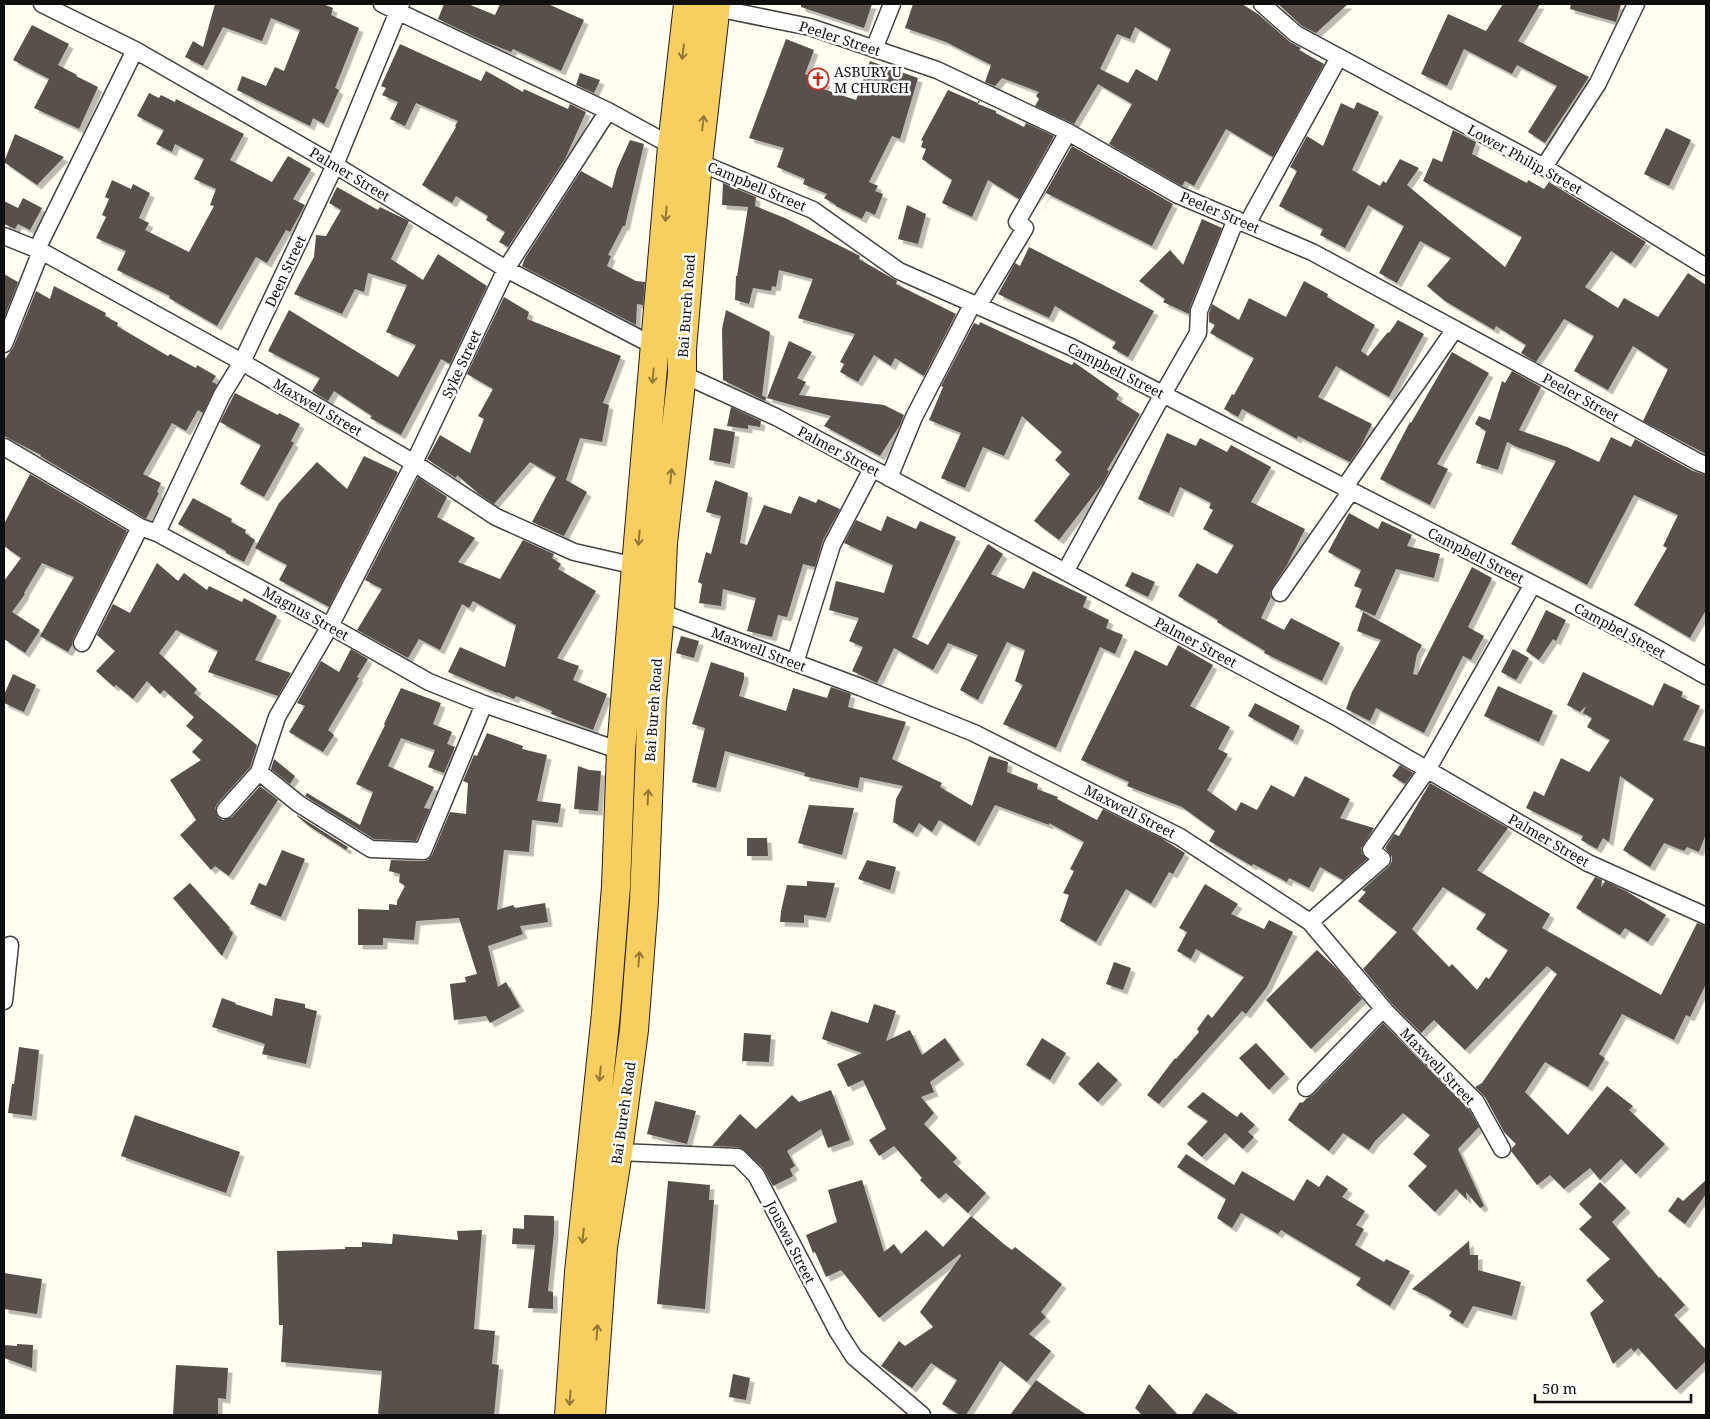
<svg xmlns="http://www.w3.org/2000/svg" width="1710" height="1419" font-family="'Noto Serif',serif">
  <defs>
    <filter id="shadow"><feDropShadow dx="4.5" dy="4.5" stdDeviation="0" flood-color="#0004"/></filter>
  </defs>
  <rect width="100%" height="100%" fill="#fffef0"/>
  <path fill="#58514b" fill-rule="evenodd" filter="url(#shadow)" d="M215 4H323L333 8 331 15 359 28 335 88 339 90 324 124 313 118 310 126 237 90 242 76 266 86 275 67 284 71 300 30 271 18 262 41 223 27 203 66 185 57 193 41 203 47Z
    M444 4H468L495 15 500 4H548L584 20 561 71 513 49 511 52 486 42 438 19Z
    M801 4H872L864 28 801 7Z
    M913 4H1242L1258 14 1290 42 1301 48 1299 50 1324 64 1273 157 1226 129 1194 186 1185 181 1182 186 1109 144 1132 104 1098 84 1074 124 1035 106 1039 99 1036 96 1039 92 1002 78 995 86 985 82 991 65 946 42 905 28ZM1135 27 1171 49 1157 81 1136 69 1128 83 1100 69 1117 34 1130 39Z
    M1278 4H1348L1316 33 1302 26Z
    M1503 4H1540L1518 41 1589 77 1545 143 1528 132 1557 86 1517 65 1512 74 1464 49 1447 86 1421 74 1448 14 1486 31Z
    M1571 4H1621L1616 22 1570 9Z
    M32 25 69 44 58 65 77 75 76 76 98 87 79 129 34 108 49 79 13 60Z
    M786 39 814 50 805 74 826 82 823 89 856 100 870 61 918 78 900 139 892 136 869 182 878 186 875 191 883 194 875 215 866 211 862 219 836 206V205L824 198 827 194 803 184 805 179 777 167 784 148 749 138Z
    M400 44 481 81 486 71 523 92 524 89 568 109 570 104 586 112 565 159 508 247 499 242 505 232 486 220 488 216 456 196 452 203 422 185 456 127 455 126 458 121 416 103 405 126 390 119 398 102 382 95 386 88 381 86Z
    M580 73 600 80 594 93 576 85Z
    M948 90 978 103V101H980L978 104 996 111V113L1024 127 1026 123 1054 136 1019 199 988 180 972 217 942 203 952 180 922 159 926 149 921 147 923 141 921 140Z
    M149 93 159 98 161 95 175 102 176 99 244 134 230 160 272 182 288 156 311 169 293 199 305 205 290 232 286 230 267 263 256 257 217 326 169 298 170 296 117 270 126 251 96 238 106 217 102 215 109 199 105 197 112 180 131 189 133 184 150 193 139 218 149 223 145 230 189 252 214 206 210 205 216 189 194 179 204 159 175 144 172 152 156 144 164 130 137 116Z
    M1357 102 1379 112 1352 170 1380 186 1383 181 1386 183 1400 159 1419 168 1407 185 1505 267 1522 237 1423 181 1433 158 1442 162 1453 130 1476 142 1472 154 1527 183 1528 180 1544 189 1549 182 1646 242 1631 264 1611 251 1585 287 1618 308 1624 298 1658 317 1688 273 1706 285V454L1643 421 1668 369 1633 346 1608 390 1574 371 1594 336 1566 320 1564 319 1536 362 1521 353 1526 345 1496 326 1494 330 1445 301 1427 286 1451 258 1420 241 1397 283 1379 273 1404 226 1368 205 1345 248 1320 235 1323 229 1279 206 1297 171 1290 167 1307 136 1323 146 1341 103 1354 109Z
    M1666 128 1691 140 1669 186 1644 174Z
    M15 134 64 157 37 185 4 162Z
    M630 140 644 144 625 226H623L608 255 611 256 607 266 636 281 645 282 643 305 637 304 636 325 522 266 525 258 581 171 612 188 617 169Z
    M1072 146 1173 204 1152 246 1046 193 1036 209Z
    M723 183 756 197 755 206 785 218 860 256 859 259 897 281 896 284 956 314 924 376 895 358 891 366 874 355 858 382 840 372 844 364 840 362 855 334 798 318 813 279 779 270 776 287 772 286 771 291 753 288 749 304 735 300 736 276H737L748 207 722 205Z
    M337 187 378 210 380 207 409 221 391 259 423 280 438 254 487 286 450 364 441 359 401 435 370 418 372 416 334 391 328 401 312 391 320 378 268 351 289 310 398 377 416 345 386 332 407 285 368 273 364 292 355 289 342 314 294 294 314 257 316 235 326 236 341 210 329 203Z
    M23 198 42 208 30 230 18 224 15 229 4 224V201L18 208Z
    M907 205 926 214 918 244 898 239Z
    M1202 219 1222 228 1190 307 1189 314 1163 302 1165 299 1139 281 1170 250 1183 265Z
    M1029 247 1154 311 1128 357 1112 348 1116 342 1055 306 1049 318 998 294 1015 263 1020 266Z
    M4 274 18 282 4 318Z
    M1304 281 1328 294 1327 297 1375 325 1361 351 1368 356 1388 332 1389 333 1398 320 1424 334 1389 397 1336 366 1318 397 1372 424 1361 446 1350 462 1298 436 1297 439 1242 409 1238 417 1224 409 1232 394 1234 395 1254 358 1210 333 1215 325 1209 322V313L1212 304 1239 320 1249 298 1286 317Z
    M54 286 106 313 105 316 118 323 117 326 168 356 170 354 196 368 197 365 216 376 212 382 217 384 203 413 198 410 186 431 172 423 143 474 161 483 157 492 159 493 146 519 40 456 41 455 4 436V360L13 348 36 291 50 299Z
    M504 297 529 312 527 319 621 356 603 403 609 405 602 442 580 438 566 480 587 492 564 536 532 522 556 477 530 462 494 504 479 494 457 475 456 478 427 459 440 435 470 453 484 419 478 416 493 389 467 374Z
    M726 310 770 332 762 396 766 397 765 401 723 380 722 329Z
    M980 322 1072 365 1074 362 1119 394 1116 399 1140 414 1107 470 1109 471 1103 483 1059 540 1034 521 1070 474 1055 460 1062 452 1022 416 1004 456 983 447 965 488 941 478 961 433 929 420 943 387 941 386 974 323 979 325Z
    M789 341 812 352 797 378 806 382 799 395 884 405 904 415 900 425 880 456 824 426 831 416 767 398Z
    M1452 352 1489 373 1437 464 1448 469 1430 505 1380 479 1410 422 1411 423Z
    M1512 371 1541 387 1519 430 1567 447 1599 462 1611 437 1631 447 1635 439 1693 471 1706 475V610L1690 638 1634 605 1667 548 1663 546 1678 515 1634 495 1587 585 1511 544 1556 461 1517 447 1507 442 1498 470 1476 463 1486 431 1475 424 1479 416 1490 420 1502 381 1505 383Z
    M235 393 278 415 279 413 300 424 291 441 294 443 264 497 240 484 261 445 220 422Z
    M731 407 761 421 760 427 748 425V429L727 426Z
    M714 428 735 432 730 464 709 460Z
    M1167 433 1196 446 1200 438 1227 452 1231 445 1271 467 1251 502 1305 529 1287 565 1272 588 1270 593 1271 597 1261 618 1284 630 1291 618 1340 643 1322 681 1264 653 1265 651 1217 622 1218 620 1178 596 1197 563 1217 574 1234 545 1203 529 1213 510 1209 508 1211 503 1180 487 1169 513 1138 499Z
    M364 456 398 472 329 607 279 580 287 565 255 548 279 503 317 462 347 489Z
    M30 474 127 531 73 639 72 645 68 652 40 636 74 577 42 563 24 593 25 594 12 612 40 630 25 653 4 639V581L21 558 4 546V524Z
    M418 477 447 497 437 517 475 538 458 562 500 579 523 540 554 554 552 558 561 564 558 569 596 591 557 658 579 666 573 680 607 694 593 730 551 714 552 711 516 696 514 699 497 692V693L448 672 460 647 505 667 516 625 473 601 469 608 462 604 440 650 419 639 408 658 357 630 382 589 365 580Z
    M715 480 748 493 740 543 747 545 764 505 791 514 799 496 816 503 818 499 840 509 823 540 815 567 803 564 787 617 778 615 772 637 747 631 756 598 723 589 721 606 699 603 702 584 698 582 706 552 711 554 721 516 706 512Z
    M193 498 232 519 231 522 246 530 245 533 255 540 244 562 226 553V551L178 524Z
    M1349 513 1378 529 1382 521 1412 535 1407 546 1440 554 1434 578 1396 569 1375 616 1355 607 1362 589 1354 586 1361 570 1328 552Z
    M887 516 916 529 920 521 956 537 912 637 928 645 988 544 1003 554 991 574 1024 589 1033 571 1087 597 1083 607 1109 620 1106 628 1123 635 1115 654 1100 647 1056 748 1003 724 1023 685 1015 681 1025 650 1007 642 978 700 960 690 978 655 948 643 933 670 894 648 877 683 852 671 863 647 849 641 859 618 829 610 836 581 884 593 893 565 844 543 856 520 881 531Z
    M157 563 178 581 184 573 207 590 209 586 242 602 244 598 277 616 255 660 291 673 278 696 208 672 218 651 176 630 159 653 197 689 194 693 257 745 250 767 217 804 215 808 218 817 223 820 232 817 260 786 278 800 229 876 215 866 211 870 180 835 196 820 170 780 201 760 192 752 203 740 186 726 194 717 164 690 160 694 147 681 133 699 116 685 114 687 96 671 115 651 97 635 113 604 130 613Z
    M1472 567 1492 578 1468 627 1484 636 1471 660 1463 656 1424 733 1376 708 1370 721 1346 709 1352 692 1381 640 1357 631 1363 612 1422 645 1417 654 1413 674 1417 675Z
    M1132 572 1155 582 1148 597 1125 586Z
    M1546 610 1566 620 1556 641 1553 639 1539 660 1526 651Z
    M681 636 699 641 694 658 676 653Z
    M1178 645 1213 665 1190 706 1230 727 1218 749 1228 754 1207 790 1236 811 1241 802 1257 810 1271 785 1294 797 1305 776 1350 799 1340 818 1374 828 1361 848 1362 854 1367 859 1343 880 1320 867 1309 888 1289 878 1287 882 1253 864 1252 866 1209 841 1215 831 1182 807 1127 786 1129 782 1081 760 1135 650 1167 666Z
    M351 649 368 659 357 677 359 678 328 730 334 735 323 752 289 732 305 706 297 703 321 661 339 672Z
    M1513 649 1529 658 1516 680 1501 672Z
    M711 662 744 673V679L739 696 786 711 793 688 827 698 831 687 851 694 848 707 906 722 892 759 942 783 940 787 972 806 989 756 1008 762 1007 772 1038 784 1037 789 1058 797 1057 799 1097 820 1103 809 1161 838 1185 853 1173 874 1169 872 1151 904 1126 889 1096 942 1060 921 1069 895 1063 893 1074 871 1070 869 1084 842 1049 823V825L995 805 975 842 939 820 932 832 919 823 913 833 893 822 896 799 903 786 860 777 858 788 804 776 805 773 725 751 716 788 692 782 705 728 692 724Z
    M1583 672 1653 706 1664 683 1683 692 1681 697 1700 706 1683 740 1706 747V834L1699 852 1687 847 1684 851 1664 843 1650 867 1623 850 1654 799 1620 776 1609 842 1603 838 1597 849 1581 840 1583 836 1526 808 1534 791 1544 796 1561 758 1589 772 1610 740 1587 727 1592 718 1583 713 1586 706 1580 712 1567 705Z
    M13 674 36 685 24 712 4 703V695Z
    M1498 686 1553 711 1539 742 1484 716Z
    M401 688 441 703 433 724 452 732 447 744 455 747 444 773 428 767 435 750 401 738 388 766 434 787 424 808 430 809 416 841 374 839 305 796 307 793 360 825 373 792 356 784 385 725 384 724Z
    M1255 703 1300 726 1293 741 1248 716Z
    M487 733 523 746 522 749 547 755 537 801 561 804 558 823 532 820 529 852 504 850 497 910 513 905 515 908 545 903 548 922 520 926 523 934 488 946 498 987 506 982 520 1007 490 1023 486 1016 454 1020 450 984 466 982 465 977 477 974 459 918 416 921 414 940 383 938V945H358V909L389 910V904L397 905V901L405 886 399 882 400 874 389 871 391 860 423 861 428 860 432 855 450 812 466 814 468 783 463 781 474 755 477 756Z
    M274 759 295 776 290 784 271 769Z
    M1400 765 1413 773 1405 784 1392 776Z
    M578 766 589 770 601 771 598 811 574 809Z
    M1430 783 1508 828 1477 870 1550 914 1542 928 1661 995 1697 923 1706 926V984L1690 1017 1686 1015 1674 1040 1622 1014 1599 1054 1605 1058 1588 1087 1545 1062 1525 1092 1568 1135 1607 1086 1633 1106 1629 1110 1665 1144 1636 1174 1621 1159 1600 1180 1590 1168 1564 1189 1550 1175 1537 1185 1511 1151 1512 1148 1516 1144 1504 1132 1485 1097 1475 1087 1482 1083 1557 974 1547 966 1465 1050 1434 1020 1421 1033 1394 1006 1363 969 1397 932 1358 901 1366 892 1362 890 1389 866 1392 861V857L1385 848 1394 834 1399 836ZM1443 887 1486 914 1476 929 1508 950 1489 979 1486 977 1477 990 1452 964 1449 967 1412 929Z
    M809 805 854 808 842 855 798 843Z
    M297 815 348 847 346 850 309 826 297 816Z
    M747 838H767L768 856H747Z
    M282 850 305 859 281 917 250 904 259 883 266 886Z
    M867 860 896 867 890 890 858 879Z
    M1595 877 1602 880 1601 888 1605 881 1626 891 1666 915 1648 942 1625 928 1620 935 1576 908Z
    M807 881 835 883 826 918 804 915V923L780 922 781 911 787 885 807 886Z
    M190 883 230 928 229 929 233 933 222 956 173 898Z
    M1205 884 1238 904 1231 914 1264 929 1269 920 1293 932 1267 987 1246 1014 1242 1011 1159 1104 1147 1095 1175 1058 1176 1059 1199 1032 1197 1029 1208 1014 1212 1018 1244 977 1196 949 1191 959 1177 951 1187 932 1179 928Z
    M1317 950 1338 970 1362 999 1311 1049 1266 1000Z
    M1114 962 1131 968 1123 990 1106 984Z
    M222 998 236 1003 235 1004 272 1016 275 998 305 1004V1008L317 1011 306 1064 262 1054 265 1044 212 1027Z
    M874 1004 896 1011 886 1041 910 1030 922 1055 945 1038 960 1060 930 1082 934 1092 921 1097 934 1113 924 1124 957 1158 953 1162 986 1193 968 1213 946 1193 939 1199 920 1180 922 1178 894 1146 879 1156 869 1140 886 1129 863 1080 848 1087 837 1064 862 1053 822 1039 831 1011 868 1023Z
    M1383 1023 1468 1108 1479 1127 1458 1149 1484 1206 1480 1208 1466 1192 1467 1200 1456 1189 1435 1212 1408 1186 1427 1166 1413 1154 1430 1135 1403 1113 1375 1141 1369 1150 1343 1133 1329 1151 1288 1120 1300 1102 1302 1103 1307 1098 1313 1095Z
    M744 1033 771 1035 769 1062 742 1061Z
    M1042 1038 1066 1053 1050 1080 1026 1065Z
    M1256 1043 1285 1074 1269 1090 1239 1058Z
    M19 1047 39 1050 32 1116 8 1113 12 1084H14Z
    M1098 1062 1118 1080 1098 1102 1078 1084Z
    M831 1090 850 1140 828 1148 821 1129 787 1151 795 1166 790 1169 793 1176 773 1186 763 1168 744 1150 738 1147 712 1146 740 1114 756 1129 792 1095 799 1102Z
    M1203 1092 1237 1117 1241 1112 1255 1125 1248 1132 1254 1137 1243 1149 1225 1133 1202 1157 1187 1144 1208 1121 1187 1107Z
    M655 1101 696 1111 687 1144 647 1134Z
    M135 1115 240 1152 226 1193 121 1156Z
    M1186 1154 1234 1185 1242 1171 1294 1201 1307 1179 1319 1187 1327 1175 1348 1189 1342 1197 1365 1211 1356 1225 1364 1229 1355 1245 1384 1262 1386 1259 1410 1271 1390 1306 1356 1285 1361 1278 1281 1230 1278 1234 1241 1213 1232 1228 1217 1218 1226 1199 1177 1167Z
    M862 1180 884 1252 894 1244 901 1254 926 1230 943 1247 971 1216 1005 1245 1012 1250 1015 1247 1062 1284 1041 1312 1046 1317 1029 1334 1051 1351 1027 1382 1000 1361 966 1415H960L942 1404 957 1380 931 1363 912 1388 881 1366 899 1341 905 1346 933 1327 920 1312 961 1256 960 1254 879 1318 841 1270 826 1277 815 1252 813 1253 806 1235 837 1222 828 1190Z
    M1706 1180V1194L1685 1224 1668 1211 1678 1197 1683 1201Z
    M668 1181 710 1185 709 1200H714L705 1309 657 1304Z
    M1600 1182 1626 1208 1612 1222 1659 1278 1660 1277 1685 1305 1674 1315 1706 1350V1361L1676 1390 1638 1348 1634 1352 1631 1348 1613 1364 1590 1313 1604 1301 1586 1280 1610 1259 1579 1229 1592 1217 1579 1204Z
    M524 1215 554 1216V1233L548 1291 553 1292V1309L528 1308 535 1245 512 1244 513 1228 524 1229Z
    M482 1230 474 1329 495 1331 492 1364 499 1365 494 1415H378L382 1371 281 1362 283 1325H279L277 1251 345 1249V1247H362V1242L392 1244 393 1234 458 1240 457 1231Z
    M1469 1241 1470 1255H1478V1270L1521 1282 1512 1316 1473 1306 1463 1324 1449 1316 1452 1311 1427 1296 1412 1289Z
    M4 1273 42 1279 37 1314 4 1309Z
    M17 1344 33 1345 32 1368 4 1358V1345L17 1346Z
    M176 1365 228 1368 226 1399 218 1398V1415H173Z
    M733 1374 750 1378 746 1400 729 1397Z
    M1036 1380 1060 1397 1087 1415H1010Z
    M1149 1384 1178 1415H1142L1135 1408Z
    M1206 1393 1240 1415H1191Z"/>
  <g fill="none" stroke-linecap="round" stroke-linejoin="round">
    <g stroke="#424242" stroke-width="19">
      <path id="minor" d="M42 4 135 50 335 165 506 269 656 347
        M382 4 608 111 672 146
        M1262 4 1296 34 1544 167 1706 267
        M716 8 810 27 937 70 1068 132 1178 195 1312 252 1551 381 1698 462 1706 465
        M874 49 892 4
        M698 162 813 210 899 271 1071 347 1640 639 1706 676
        M1544 167 1598 83 1636 4
        M1247 224 1339 57
        M4 236 41 251 242 362 414 463 496 517 574 552 636 566
        M37 249 135 50
        M978 306 1025 228 1017 222 1068 132
        M4 344 41 251
        M682 374 776 417 1340 719 1588 863 1706 916
        M4 447 140 527 157 533 330 626 429 682 484 704 621 751
        M889 478 914 417 973 303
        M1344 488 1455 329
        M157 533 222 395 242 362 335 165 401 4
        M1065 572 1163 394 1198 333 1199 311 1236 219
        M1280 593 1351 491
        M660 612 860 687 974 733 1180 837 1310 922 1387 1013 1476 1102 1502 1149
        M82 643 140 527
        M795 663 832 545 872 469
        M259 772 299 804 371 849 423 851 484 704
        M225 810 259 772 277 717 330 626 414 463 506 269 608 111
        M1310 922 1382 859 1371 850 1427 770 1533 584
        M4 1001 10 945
        M1306 1088 1383 1009
        M618 1152 738 1157 756 1175 838 1332 854 1357 922 1415"/>
    </g>
    <g stroke="#202020" stroke-width="30">
      <path id="trunk" d="M569 1415 579 1272 606 1013 616 886 621 751 636 566 672 146 688 4
        M591 1415 603 1247 618 1152 634 1030 644 901 652 701 660 612 663 543 682 374V349L698 162 716 4"/>
    </g>
    <use href="#minor" stroke="#fff" stroke-width="16"/>
    <use href="#trunk" stroke="#f8ce5e" stroke-width="28"/>
  </g>
  <defs><path id="oneway-shaft" d="M-6 0H5M1.5-3L5.5 0L1.5 3" fill="none" stroke-width="1.6" stroke-linecap="round" stroke-linejoin="round" transform="scale(1.25)"/></defs>
  <g stroke="#8f783a">
    <use href="#oneway-shaft" transform="translate(683 52) rotate(97)"/>
    <use href="#oneway-shaft" transform="translate(703 123) rotate(-83)"/>
    <use href="#oneway-shaft" transform="translate(666 214) rotate(95)"/>
    <use href="#oneway-shaft" transform="translate(653 376) rotate(95)"/>
    <use href="#oneway-shaft" transform="translate(671 476) rotate(-84)"/>
    <use href="#oneway-shaft" transform="translate(639 538) rotate(95)"/>
    <use href="#oneway-shaft" transform="translate(648 797) rotate(-87)"/>
    <use href="#oneway-shaft" transform="translate(639 959) rotate(-85)"/>
    <use href="#oneway-shaft" transform="translate(600 1074) rotate(96)"/>
    <use href="#oneway-shaft" transform="translate(583 1236) rotate(96)"/>
    <use href="#oneway-shaft" transform="translate(597 1332) rotate(-86)"/>
    <use href="#oneway-shaft" transform="translate(570 1398) rotate(94)"/>
  </g>
  <defs>
    <g id="church-ring" transform="scale(1.125)"><circle r="9.5" fill="#fff" stroke="#c13024" stroke-width="1.5"/><path d="M-1.2-6h2.4v3.5h3.3v2.4h-3.3V6h-2.4V-.1h-3.3v-2.4h3.3Z" fill="#c13024"/></g>
  </defs>
  <g fill-rule="evenodd">
    <use href="#church-ring" x="818" y="79"/>
  </g>
  <g text-anchor="middle" dominant-baseline="central" stroke-width="5" stroke-linejoin="round" paint-order="stroke">
    <g font-size="14" fill="#0f0f0f" stroke="#fff">
      <text transform="translate(840 38) rotate(18)">Peeler Street</text>
      <text transform="translate(1525 159) rotate(29)">Lower Philip Street</text>
      <text transform="translate(350 174) rotate(31)">Palmer Street</text>
      <text transform="translate(757 186) rotate(23)">Campbell Street</text>
      <text transform="translate(1220 212) rotate(23)">Peeler Street</text>
      <text transform="translate(285 271) rotate(-65)">Deen Street</text>
      <text transform="translate(686 306) rotate(-86)">Bai Bureh Road</text>
      <text transform="translate(461 364) rotate(-65)">Syke Street</text>
      <text transform="translate(1116 370) rotate(27)">Campbell Street</text>
      <text transform="translate(1581 397) rotate(29)">Peeler Street</text>
      <text transform="translate(318 407) rotate(30)">Maxwell Street</text>
      <text transform="translate(839 451) rotate(28)">Palmer Street</text>
      <text transform="translate(1476 555) rotate(27)">Campbell Street</text>
      <text transform="translate(306 613) rotate(29)">Magnus Street</text>
      <text transform="translate(1620 630) rotate(28)">Campbel Street</text>
      <text transform="translate(1196 642) rotate(28)">Palmer Street</text>
      <text transform="translate(759 649) rotate(21)">Maxwell Street</text>
      <text transform="translate(653 710) rotate(-86)">Bai Bureh Road</text>
      <text transform="translate(1130 811) rotate(27)">Maxwell Street</text>
      <text transform="translate(1549 840) rotate(30)">Palmer Street</text>
      <text transform="translate(1438 1066) rotate(46)">Maxwell Street</text>
      <text transform="translate(623 1113) rotate(-82)">Bai Bureh Road</text>
      <text transform="translate(791 1242) rotate(63)">Jouswa Street</text>
    </g>
    <g font-size="14" fill="#0f0f0f" stroke="#fff" text-anchor="start">
      <text x="834" y="71">ASBURY U<tspan x="834" dy="16">M CHURCH</tspan></text>
    </g>
  </g>
  <rect width="1710" height="1419" fill="none" stroke="#0f0f0f" stroke-width="10"/>
  <path d="M1535 1394v8h156v-8" fill="none" stroke="#0f0f0f" stroke-width="2.5"/>
  <text x="1542" y="1394" font-size="15" fill="#0f0f0f" stroke="#ffffff" stroke-width="4" paint-order="stroke">50 m</text>
</svg>
